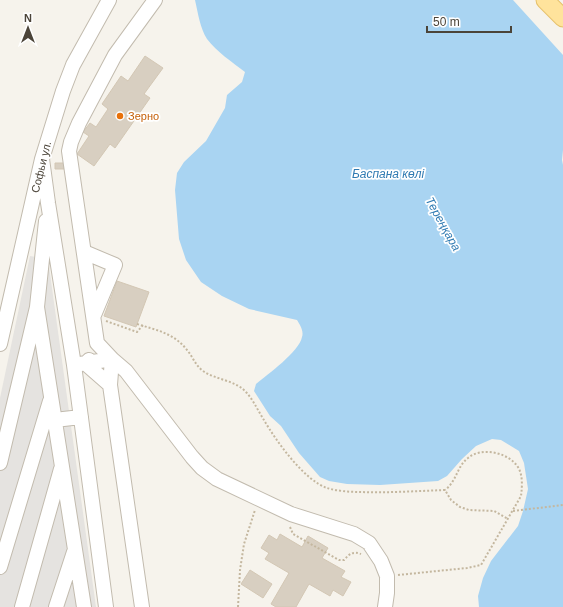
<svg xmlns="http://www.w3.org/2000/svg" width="563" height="607" font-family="Arial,sans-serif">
  <rect width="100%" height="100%" fill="#f6f3ec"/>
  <path fill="#e5e3e0" d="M30 256 48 259 96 607H0V398Z"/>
  <path fill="#a9d4f2" d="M195 0H513L563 55V150L562 160 563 165V607H479L478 596 483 578 491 561 518 526 523 511 528 489 524 463 519 451 501 440 492 439 476 446 462 459 447 476 438 481 380 485 347 484 329 481 320 477 299 453 281 426 270 416 254 391 256 384C268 374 299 352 302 337 304 331 300 325 297 320L249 309 222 296 201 282 186 260 179 239 175 190 177 173 184 162 206 141 225 108 227 95 242 82 245 72C232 62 217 52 207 39 200 28 198 13 195 0Z"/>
  <path fill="#d8cfc1" stroke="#d3c7b4" d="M145 56 163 68 144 94 150 98 115 148 110 144 94 166 77 154 89 136 83 132 90 123 96 127 108 109 102 104 121 76 128 81Z
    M55 163H66V169H55Z
    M117 281 149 292 136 327 104 316Z
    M280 534 302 547 308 536 328 548 322 558 345 571 341 577 351 582 343 596 333 590 330 596 309 584 296 607H276L271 604 289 573 265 559 269 553 261 548 269 535 277 540Z
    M250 570 272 584 263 598 241 584Z"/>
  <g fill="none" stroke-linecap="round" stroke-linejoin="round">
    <g stroke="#c2bbae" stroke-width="16">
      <path id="minor" d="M42 159 48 203 74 365 106 607
        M84 252 115 265 94 315
        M37 307 84 607
        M0 344 42 159 63 91 73 65 109 0
        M89 360 86 364 110 385
        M74 365 112 359 126 371 192 457 202 468 217 479 291 514 354 534 369 543 381 561 387 576V593L385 607
        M46 421 81 417
        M0 463 37 307 46 221
        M0 567 50 401
        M22 607 61 469
        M56 607 74 552
        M142 607 110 385 112 359 97 343 69 151 71 142 79 123 115 55 155 0"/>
    </g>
    <g stroke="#e6c16a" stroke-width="19">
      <path id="major" d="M545 0 563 18"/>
    </g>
    <path stroke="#c4b79f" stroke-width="2" stroke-dasharray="2 2" stroke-linecap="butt" d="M106 321 137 332 143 325
      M137 324C156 330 174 333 187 350 193 357 195 365 203 371 216 380 235 380 246 392 254 401 258 411 264 420 276 441 304 480 327 488 337 491 349 492 360 492 388 493 417 491 445 490L451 500 460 507 469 510 494 511 508 519
      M513 511 563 505
      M290 527 293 534 339 560H344C349 554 353 551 361 554
      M398 575 467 568 481 565 521 496C522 488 523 477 519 469 511 453 482 446 468 458 457 466 457 481 445 490
      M238 607 240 570 244 544 255 510"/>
    <use href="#minor" stroke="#fff" stroke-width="14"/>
    <use href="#major" stroke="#ffe39c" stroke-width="17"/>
  </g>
  <circle fill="#e8710a" stroke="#fff" stroke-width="1.5" cx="120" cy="116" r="4"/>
  <g text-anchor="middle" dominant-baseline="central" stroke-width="3.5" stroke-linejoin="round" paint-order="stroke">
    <g font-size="11" fill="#c56008" stroke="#fff" text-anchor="start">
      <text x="128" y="116">Зерно</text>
    </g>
    <g font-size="11" fill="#4b4439" stroke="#fff">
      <text transform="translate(41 167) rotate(-76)">Софьи ул.</text>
    </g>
    <g font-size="12" font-style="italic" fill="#2e7ab2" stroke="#fff">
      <text x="388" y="174">Баспана көлі</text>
      <text transform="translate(443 224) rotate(61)">Тереңқара</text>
    </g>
  </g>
  <g transform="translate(28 28)" stroke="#ffffff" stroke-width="3" paint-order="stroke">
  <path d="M0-3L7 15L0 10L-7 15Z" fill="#4b4439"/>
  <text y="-6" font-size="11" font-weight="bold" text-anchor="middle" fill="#4b4439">N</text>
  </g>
  <path d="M427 26v6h84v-6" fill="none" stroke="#4b4439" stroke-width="2"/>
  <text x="433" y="26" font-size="12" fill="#4b4439" stroke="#ffffff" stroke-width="3" paint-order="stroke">50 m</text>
</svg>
